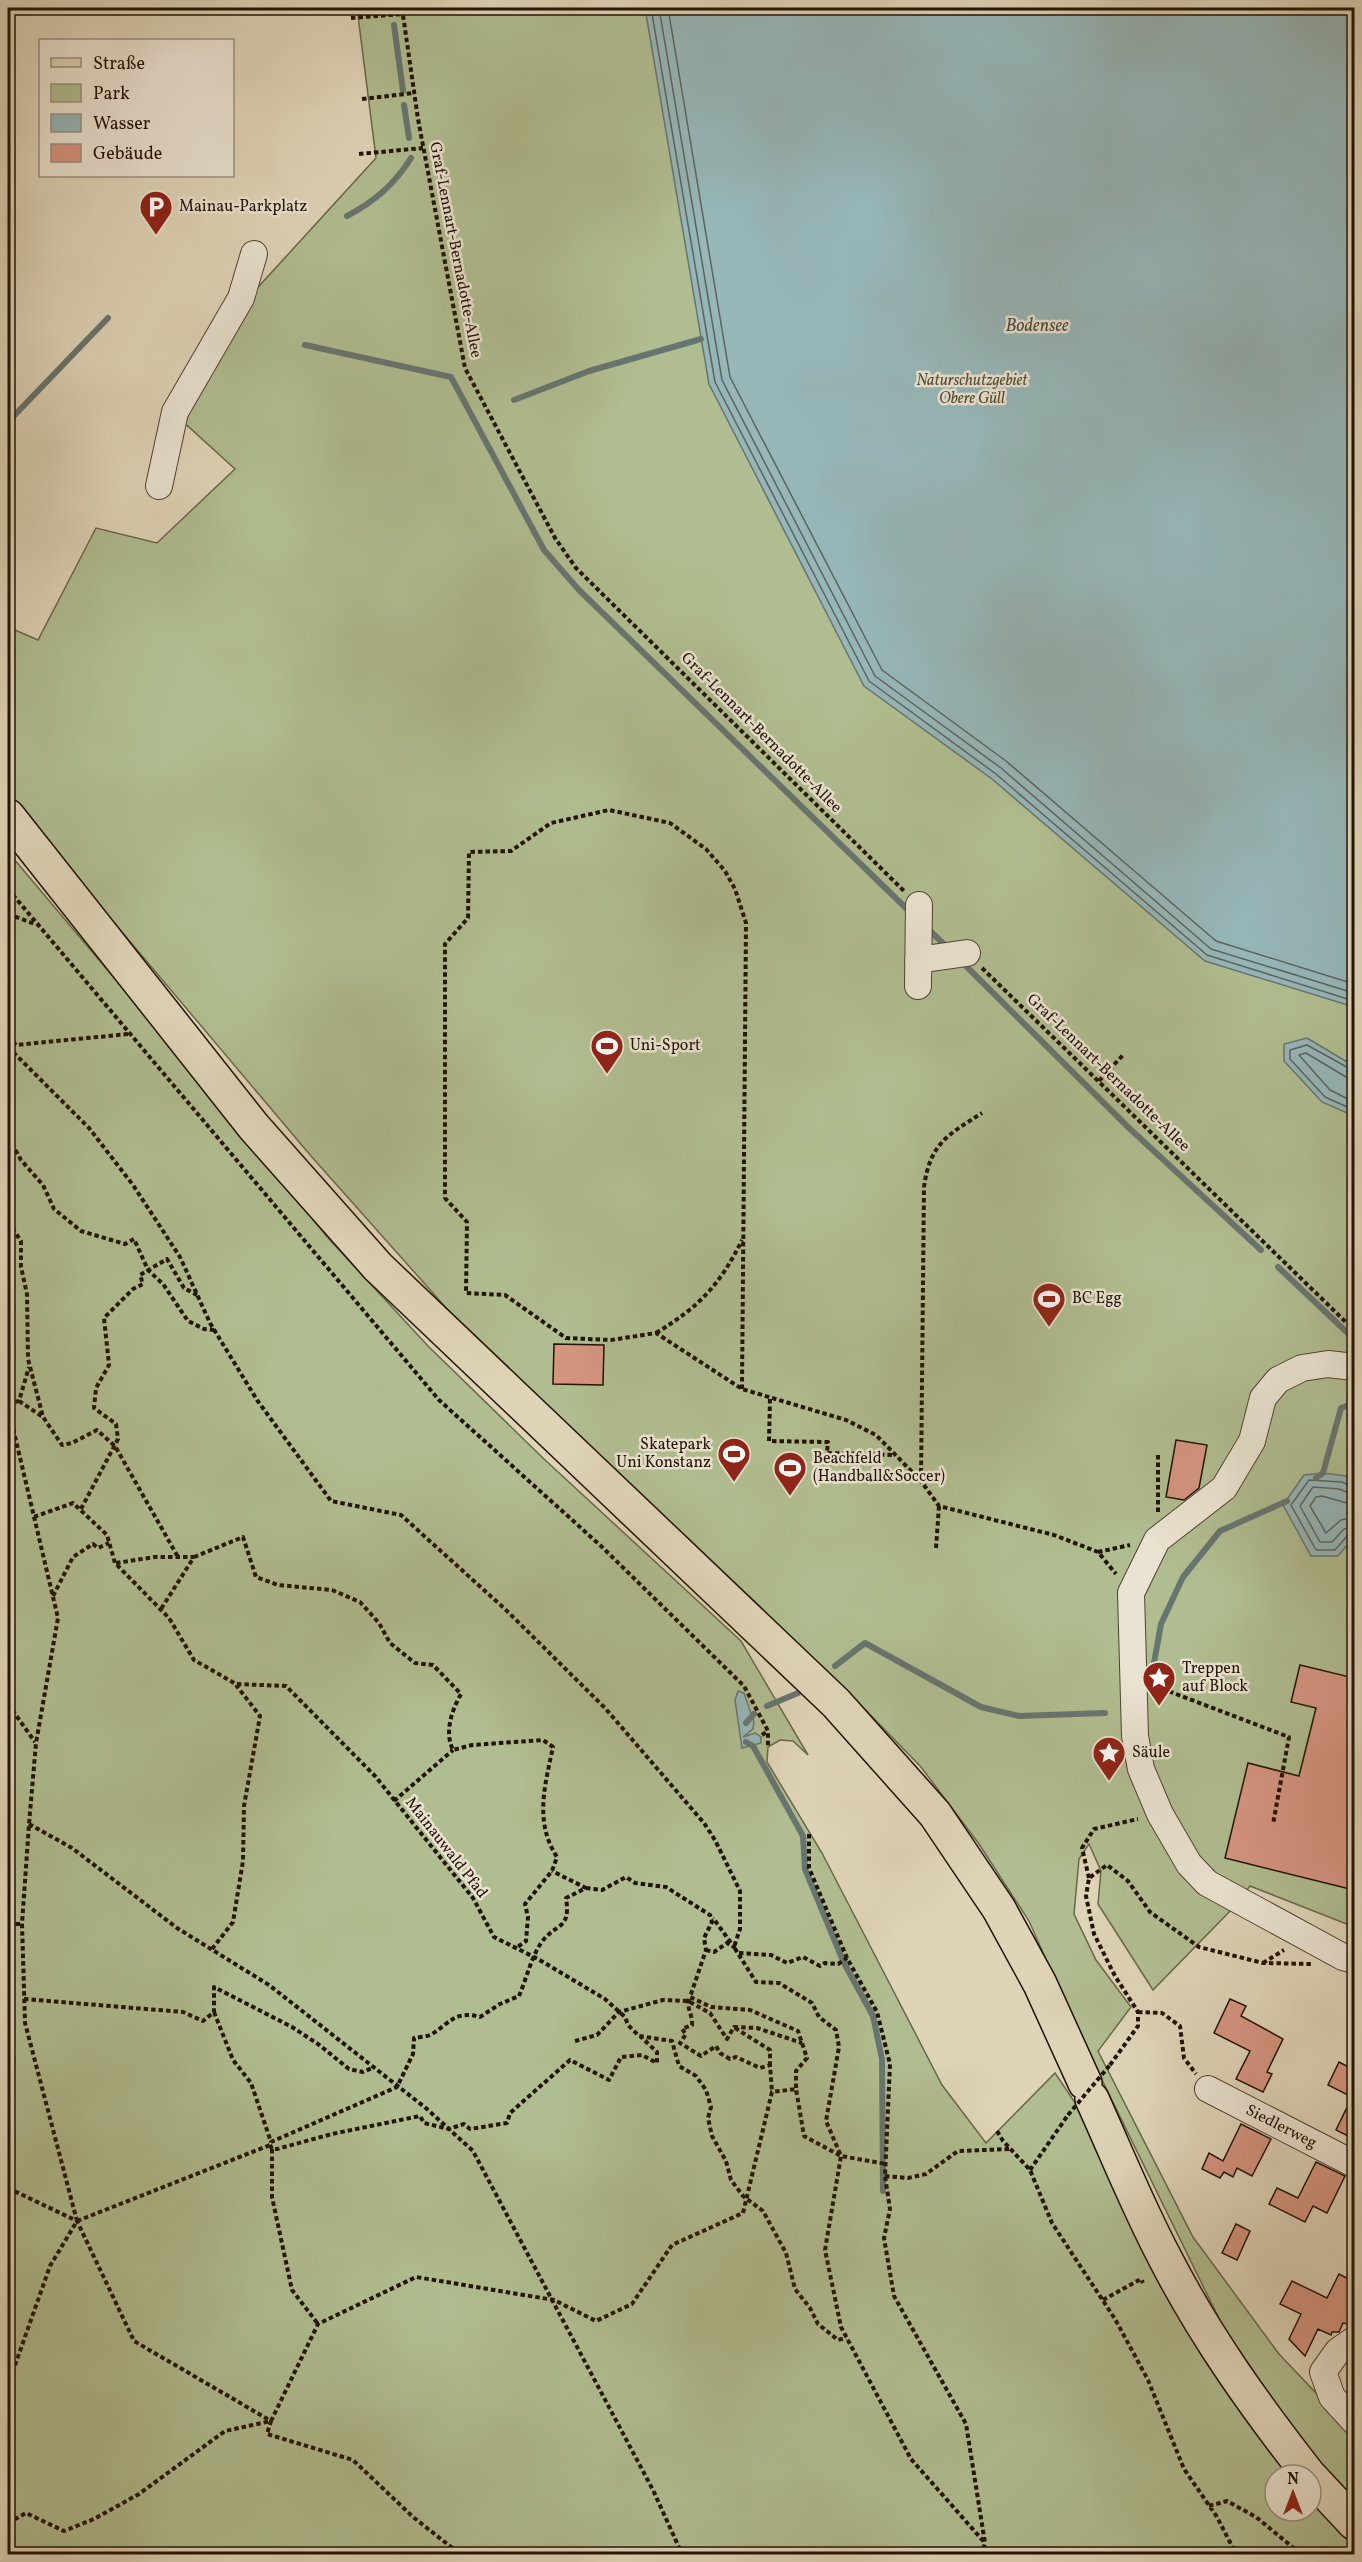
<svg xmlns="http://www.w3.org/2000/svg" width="1362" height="2562" font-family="Vollkorn,serif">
  <rect width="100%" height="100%" fill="#dfd4b8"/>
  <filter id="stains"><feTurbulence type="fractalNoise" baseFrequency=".00333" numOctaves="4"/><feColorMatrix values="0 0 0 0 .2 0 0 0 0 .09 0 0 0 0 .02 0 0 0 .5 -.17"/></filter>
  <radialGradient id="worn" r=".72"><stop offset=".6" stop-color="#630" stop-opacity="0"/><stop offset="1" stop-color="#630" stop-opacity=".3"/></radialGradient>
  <path fill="#b0bd90" stroke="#68684a" stroke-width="1.5" d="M357 8H1354V1927L1250 1886 1235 1906 1153 1990 1098 1904 1101 1871 1089 1844 1079 1859 1074 1914 1096 1960 1131 2007 1098 2051 1193 2237 1279 2354 1354 2433V2500L1311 2456 1228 2337 1076 2027 1029 1921 979 1844 921 1767 853 1697 658 1514 448 1310 311 1156 8 797V627L38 640 96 528 157 543 235 469 179 418 250 296 376 158Z
    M8 852 158 1030 329 1239 428 1346 544 1459 741 1641 808 1755 793 1741 780 1740 768 1747 767 1762 822 1853 942 2085 986 2143 1055 2073 1080 2110 1160 2282 1207 2364 1295 2475H1275V2511H1311V2495L1354 2544V2554H8Z"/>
  <path fill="#96b6b8" stroke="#677570" stroke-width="1.5" d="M645 8H1354V1007L1205 961 992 779 864 686 709 384Z
    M1307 1038 1354 1066V1116L1322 1102 1284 1061V1044Z
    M1323 1473 1346 1476 1354 1484V1537L1338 1556H1311L1283 1505 1304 1475Z
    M738 1691 744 1693 754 1722 753 1729 743 1737 755 1733 761 1737V1743L742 1748 735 1700Z"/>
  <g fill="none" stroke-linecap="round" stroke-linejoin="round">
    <path stroke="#5c645e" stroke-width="1.5" d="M651 8 715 382 869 681 996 774 1207 955 1354 1001
      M659 8 722 380 875 676 1001 768 1211 949 1354 993
      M668 8 730 377 882 670 1006 761 1216 941 1354 984
      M1354 1071 1307 1045 1290 1050V1059L1325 1097 1354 1110
      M1354 1078 1346 1077 1306 1053 1299 1055 1330 1090 1354 1102
      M1354 1488 1342 1482 1309 1480 1291 1505 1316 1550H1335L1348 1535 1354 1533
      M1354 1495 1339 1489 1313 1487 1300 1506 1320 1542H1332L1344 1529 1354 1526
      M1354 1505 1322 1496 1316 1497 1310 1506 1326 1533 1341 1520 1354 1517"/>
    <path stroke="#677570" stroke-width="6" d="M394 25 403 91
      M404 105 409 138
      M347 216C375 201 394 185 411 158
      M305 345 451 377 544 550 579 590 912 914
      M514 400 589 371 701 339
      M8 422 108 318
      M928 929 947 947
      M963 963 1129 1128 1261 1250
      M1278 1267 1354 1339
      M1316 1478 1323 1473 1341 1408 1354 1403
      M1154 1663 1161 1624 1183 1577 1220 1531 1287 1501
      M835 1666 865 1643 981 1707 1019 1716 1105 1713
      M767 1706 798 1693
      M746 1723 754 1714
      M746 1742 753 1746 803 1836 805 1869 844 1963 873 2016 882 2059 883 2191"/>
  </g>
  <path fill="#d69581" stroke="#211305" stroke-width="1.5" d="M554 1344 604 1345 603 1385 553 1384Z
    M1176 1440 1207 1445 1199 1488 1184 1500 1166 1497Z
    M1300 1665 1354 1678V1703L1348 1731 1354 1732V1890L1225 1858 1248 1763 1299 1776 1316 1708 1291 1702Z
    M1230 1999 1246 2006 1241 2016 1283 2039 1267 2072 1272 2074 1263 2092 1236 2079 1250 2051 1214 2033Z
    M1339 2062 1354 2070V2139L1336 2130 1352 2097 1328 2085Z
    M1241 2124 1271 2139 1252 2176 1237 2168 1233 2177 1224 2172 1220 2178 1202 2169 1209 2153 1223 2161Z
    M1316 2162 1345 2176 1327 2213 1313 2206 1305 2222 1269 2204 1277 2188 1298 2198Z
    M1236 2224 1250 2231 1237 2260 1222 2253Z
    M1339 2274 1354 2282V2325L1343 2323 1339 2332H1332L1331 2335 1318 2329 1305 2356 1289 2339 1301 2314 1280 2304 1292 2281 1327 2298Z"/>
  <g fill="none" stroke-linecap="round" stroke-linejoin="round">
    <g stroke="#504332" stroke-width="28">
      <path id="minor" d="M159 486 175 412 241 298 254 254
        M918 960 967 953
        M918 986 919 905
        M1354 1367 1328 1364 1302 1368 1278 1380 1263 1398 1252 1441 1224 1488 1157 1540 1131 1593 1135 1736 1141 1769 1160 1814 1189 1864 1207 1883 1343 1957 1354 1960
        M1208 2089 1354 2164
        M1354 2340 1338 2351 1323 2372 1332 2397 1354 2421"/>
    </g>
    <g stroke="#211305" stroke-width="36">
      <path id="major" d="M8 816 254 1127 378 1267 836 1703 935 1814 999 1909 1040 1984 1085 2083
        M1092 2099C1116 2152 1138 2207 1165 2258 1205 2336 1255 2406 1309 2475
        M1311 2477 1354 2523"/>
    </g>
    <path stroke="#211305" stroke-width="4" stroke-dasharray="4.5 3" stroke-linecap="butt" d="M402 8 418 119 465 368 555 538 576 568 904 891
      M351 18 403 14
      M362 99 414 93
      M359 154 423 148
      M8 889 439 1400 601 1546 744 1686 768 1731V1747
      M8 914 35 924
      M982 968 1354 1330
      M8 1036 16 1045 128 1034
      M8 1047 89 1128 133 1185 180 1257 210 1323 257 1400 331 1501 401 1515 505 1609 605 1708 704 1823 715 1840 740 1891V1929L734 1947 756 1982 779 1983 812 2003 819 2017 836 2030 839 2047 826 2121 841 2156 825 2250 841 2327 911 2459 985 2543
      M1099 1081 1124 1054
      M8 1137 21 1160 43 1185 54 1209 81 1231 125 1244 134 1239 148 1270 163 1284 188 1321 204 1329 214 1330
      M8 1222 21 1241V1267L27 1294 28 1359 43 1417 62 1445 72 1443 97 1430 115 1446 178 1557
      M656 1333C699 1307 720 1285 742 1240
      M742 1389 746 923 735 889 725 871 706 849 670 823 609 810 551 823 511 851 469 852 468 918 445 944V1198L467 1222 466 1293 505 1295 566 1338 611 1340 656 1333 742 1389 846 1420 876 1435 921 1481 939 1506 1054 1535 1098 1552 1116 1574
      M770 1399 769 1441 828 1442 827 1453 894 1455
      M19 1401 43 1417
      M8 1403 19 1401 29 1367
      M8 1407 58 1618 36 1743 29 1824 22 1924 25 2023 77 2221 50 2266 8 2385
      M921 1480 924 1187C930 1143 948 1135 982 1113
      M81 1509 118 1439 116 1424 94 1408 96 1388 109 1365 104 1318 133 1289 143 1284 140 1275 167 1259 184 1288 197 1295
      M1158 1512V1455
      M34 1517 73 1503 107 1535 115 1563 169 1618 194 1660 236 1684 286 1686 375 1776 473 1898 494 1937 538 1959 605 1999 625 2017 628 2025 639 2036 672 2041 679 2066 696 2076 706 2090 711 2107 708 2118 712 2136 726 2161 731 2180 743 2196 763 2211 786 2253 795 2289 810 2308 818 2324 838 2340 846 2338
      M936 1548 939 1506
      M1098 1552 1130 1545
      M194 1557 243 1537 256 1577 278 1585 332 1590 360 1602 379 1623 390 1643 415 1663 433 1665 461 1694C452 1710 444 1732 453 1750L472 1745 543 1740 553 1747C545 1785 534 1822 557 1857L552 1871 525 1904 528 1917 526 1941 516 1948
      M116 1563 155 1557H194L161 1609
      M53 1596 73 1557 93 1544 98 1548 109 1543
      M1155 1686 1289 1737 1273 1824
      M8 1704 35 1742
      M762 1735 768 1731
      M394 1801 453 1750
      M29 1824 72 1848 177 1928 269 1985 427 2109 473 2151 653 2490 682 2554
      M809 1834V1868L847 1958 877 2012 890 2064 885 2176 890 2209 884 2238 894 2296 966 2424 985 2543 982 2554
      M1089 1878 1082 1848 1094 1829 1138 1819
      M586 1888 602 1890 626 1877 635 1883 666 1887 710 1915 712 1922 704 1938 706 1950 690 1997 711 2007 750 2010 798 2031 807 2058 796 2071V2089
      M8 1924H22
      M1350 1935 1354 1918
      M212 1949 233 1922 243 1861 244 1806 260 1716 236 1685
      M706 1950 714 1952 727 1943 734 1947 713 1918
      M739 1953 771 1955 787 1963 803 1957 820 1966 825 1963 838 1964 847 1958
      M1263 1963 1284 1950
      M24 1999 183 2012 203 2021 214 2012V1987L292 2027 318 2044 349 2069 363 2072 372 2068
      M689 1999C686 2008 693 2015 692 2025L682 2029 686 2034 680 2043 701 2056 716 2046 720 2053 730 2059 736 2057 760 2068 770 2065 772 2092
      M214 2012 233 2060 251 2083 271 2142
      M1138 2012 1162 2013 1180 2026 1184 2058 1196 2074
      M735 2028 770 2050V2065
      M575 2041 597 2035 619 2012 663 2000 688 2001 710 2013 727 2039 734 2027 757 2028 802 2043
      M1110 2065 1138 2026V2012L1115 1976 1094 1934 1086 1896 1089 1878 1107 1865 1128 1881 1150 1912 1199 1947 1263 1963 1311 1964
      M997 2131 1003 2141 1030 2170 1052 2223 1115 2319 1148 2380 1184 2469 1217 2517 1236 2554
      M270 2145 272 2149H277L332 2134 420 2116 424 2123 449 2129 464 2124 470 2129 507 2123 510 2113 570 2060 609 2080 621 2057 642 2055 657 2063V2052L640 2036
      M272 2149V2197L292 2290 318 2324
      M1030 2170 1068 2115
      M885 2176 908 2178 926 2174 958 2151 1011 2149
      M8 2188 77 2221 134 2341 271 2421 267 2434 353 2460 413 2517 460 2554
      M77 2221 270 2145 271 2142 397 2087 413 2054 414 2038C419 2037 427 2037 432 2034 450 2023 455 2010 480 2017L500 2004 519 1996C526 1980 531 1958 541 1943 556 1922 571 1931 566 1898L586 1888 552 1871
      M1103 2300 1141 2279 1143 2283
      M1209 2506 1227 2501 1256 2517 1301 2554
      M8 2523 26 2513 64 2531 94 2519 139 2494 225 2431 271 2421 318 2324 416 2277 554 2300 596 2321 632 2304 672 2245 743 2213 772 2092 796 2089 804 2136 841 2156 886 2164
      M894 2554H908
      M972 2554H977L983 2546"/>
    <use href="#minor" stroke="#eae3d1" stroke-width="26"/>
    <use href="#major" stroke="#dfd4b8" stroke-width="33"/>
    <path stroke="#211305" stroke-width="4" stroke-dasharray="4.5 3" stroke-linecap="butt" d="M1068 2115 1110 2065"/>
  </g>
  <defs>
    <g id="parking-pin" transform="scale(1.725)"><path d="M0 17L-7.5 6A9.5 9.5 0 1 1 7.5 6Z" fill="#8f2418" stroke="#eae3d1"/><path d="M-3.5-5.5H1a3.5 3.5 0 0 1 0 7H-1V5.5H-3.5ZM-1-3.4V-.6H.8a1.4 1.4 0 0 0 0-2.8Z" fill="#fff"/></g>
    <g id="stadium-pin" transform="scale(1.725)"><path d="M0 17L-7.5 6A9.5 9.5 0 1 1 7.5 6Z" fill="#8f2418" stroke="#eae3d1"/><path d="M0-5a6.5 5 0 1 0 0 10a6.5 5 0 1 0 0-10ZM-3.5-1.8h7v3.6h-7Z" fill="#fff"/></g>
    <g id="sight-pin" transform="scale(1.725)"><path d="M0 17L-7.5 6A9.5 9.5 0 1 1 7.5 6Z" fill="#8f2418" stroke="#eae3d1"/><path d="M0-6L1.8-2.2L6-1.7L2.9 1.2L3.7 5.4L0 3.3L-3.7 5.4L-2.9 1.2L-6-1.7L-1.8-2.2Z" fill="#fff"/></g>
  </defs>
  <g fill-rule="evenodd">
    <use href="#parking-pin" x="156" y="207"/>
    <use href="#stadium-pin" x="607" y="1046"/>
    <use href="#stadium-pin" x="1049" y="1299"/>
    <use href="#stadium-pin" x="734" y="1454"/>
    <use href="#stadium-pin" x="790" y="1468"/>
    <use href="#sight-pin" x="1159" y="1678"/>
    <use href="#sight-pin" x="1109" y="1753"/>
  </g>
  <g text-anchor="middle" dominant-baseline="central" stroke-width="5" stroke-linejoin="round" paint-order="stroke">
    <g font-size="16" fill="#211305" stroke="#eae3d1" text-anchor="start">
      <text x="179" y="207">Mainau-Parkplatz</text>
      <text x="630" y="1046">Uni-Sport</text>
      <text x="1072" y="1299">BC Egg</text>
      <text x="711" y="1445" text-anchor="end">Skatepark<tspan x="711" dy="18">Uni Konstanz</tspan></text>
      <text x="813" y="1459">Beachfeld<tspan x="813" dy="18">(Handball&amp;Soccer)</tspan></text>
      <text x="1182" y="1669">Treppen<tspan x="1182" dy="18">auf Block</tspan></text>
      <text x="1132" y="1753">Säule</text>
    </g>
    <g font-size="16" fill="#211305" stroke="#eae3d1">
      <text transform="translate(455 250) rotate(79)">Graf-Lennart-Bernadotte-Allee</text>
      <text transform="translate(761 733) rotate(45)">Graf-Lennart-Bernadotte-Allee</text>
      <text transform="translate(1108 1073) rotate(44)">Graf-Lennart-Bernadotte-Allee</text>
      <text transform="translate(446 1848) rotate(52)">Mainauwald Pfad</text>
      <text transform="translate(1281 2127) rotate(27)">Siedlerweg</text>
    </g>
    <g font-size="16" font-style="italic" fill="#534e36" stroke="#eae3d1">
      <text x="972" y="381">Naturschutzgebiet<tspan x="972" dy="18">Obere Güll</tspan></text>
    </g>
    <g font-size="18" font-style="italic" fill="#4a4c44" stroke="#eae3d1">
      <text x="1037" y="326">Bodensee</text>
    </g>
  </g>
  <rect width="1362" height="2562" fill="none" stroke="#dfd4b8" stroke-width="30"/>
  <rect x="9" y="9" width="1344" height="2544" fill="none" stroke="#211305" stroke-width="3"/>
  <rect x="15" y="15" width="1332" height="2532" fill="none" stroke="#211305" stroke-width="1.5"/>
  <rect x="39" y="39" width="195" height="138" fill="#eae3d1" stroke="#9a907f" stroke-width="1.5"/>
  <rect x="51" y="58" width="30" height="9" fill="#dfd4b8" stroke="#9a907f" stroke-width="1.5"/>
  <text x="93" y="69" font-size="18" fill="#211305">Straße</text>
  <rect x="51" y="84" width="30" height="18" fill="#b0bd90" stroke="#9a907f" stroke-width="1.5"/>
  <text x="93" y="99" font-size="18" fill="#211305">Park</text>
  <rect x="51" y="114" width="30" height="18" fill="#96b6b8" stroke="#9a907f" stroke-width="1.5"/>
  <text x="93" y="129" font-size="18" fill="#211305">Wasser</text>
  <rect x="51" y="144" width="30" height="18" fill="#d69581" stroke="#9a907f" stroke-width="1.5"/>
  <text x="93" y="159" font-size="18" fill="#211305">Gebäude</text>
  <g transform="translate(1293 2493)"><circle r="28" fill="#eae3d1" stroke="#9a907f" stroke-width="1.5"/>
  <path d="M0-4.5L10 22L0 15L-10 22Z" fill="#8f2418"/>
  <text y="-9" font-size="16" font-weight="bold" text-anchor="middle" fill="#211305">N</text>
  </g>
  <rect width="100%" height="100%" filter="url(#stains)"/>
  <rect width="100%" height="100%" fill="url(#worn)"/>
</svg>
